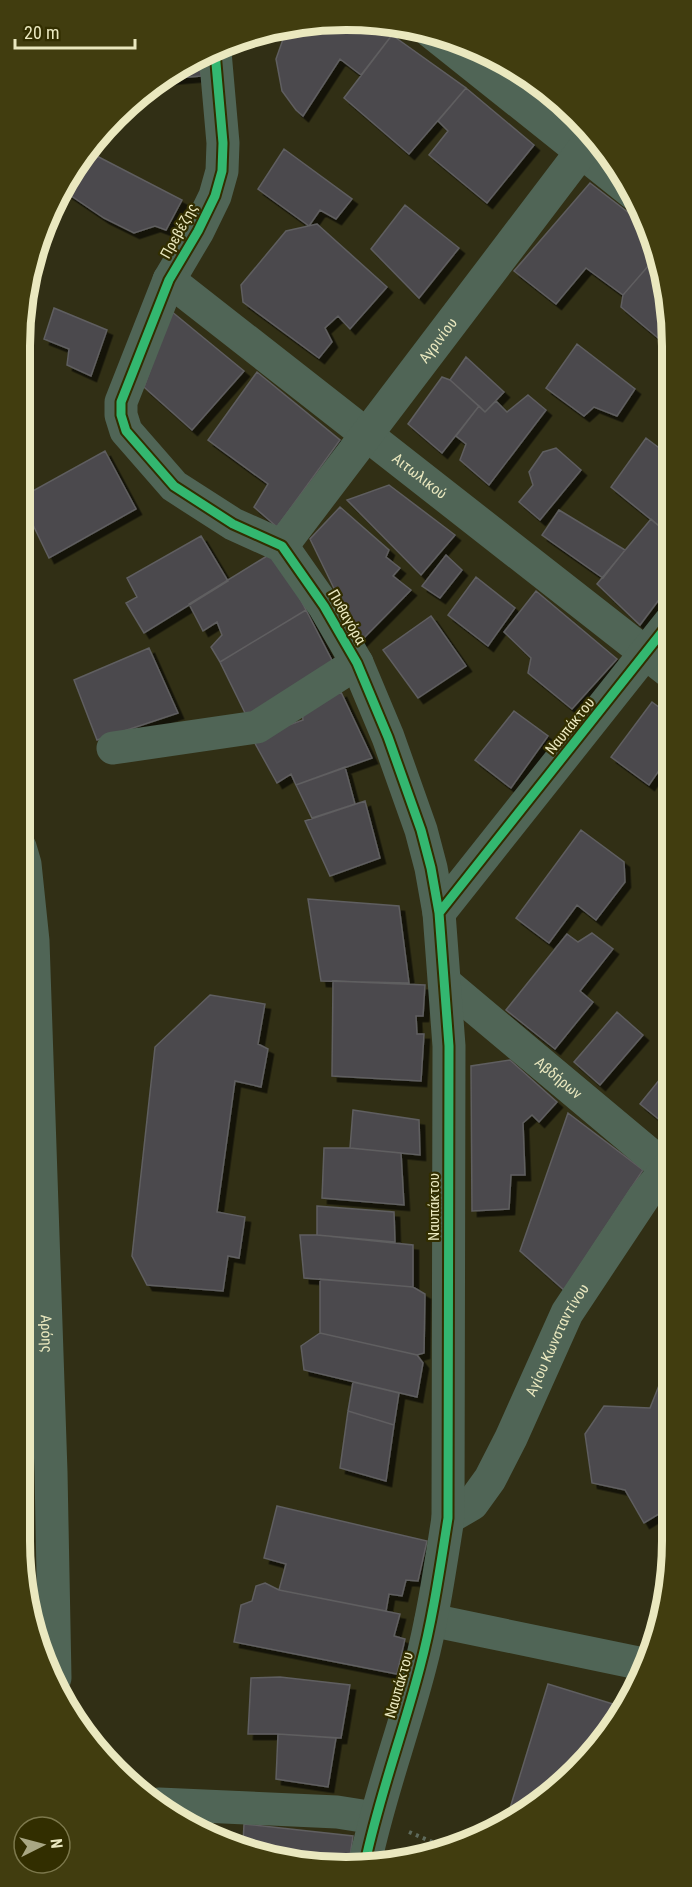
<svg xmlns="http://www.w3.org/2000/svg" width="692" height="1887" font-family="'Roboto Condensed',sans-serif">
  <defs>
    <filter id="shadow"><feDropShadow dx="5.5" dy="5.5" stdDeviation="0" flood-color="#0009"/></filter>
  </defs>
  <rect width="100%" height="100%" fill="#312f15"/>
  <path fill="#4c494d" stroke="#5f5e60" stroke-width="1.5" filter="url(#shadow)" d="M304 22 383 28 392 35 361 75 340 59 303 116 296 110 282 91 276 59 287 28Z
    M392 35 466 88 409 154 344 98Z
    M199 58 201 76 165 79 183 63Z
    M466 88 534 145 487 203 429 155 448 131 438 121Z
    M284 149 352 199 336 219 320 210 309 226 258 189Z
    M91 153 182 200 166 230 155 226 134 233 104 218 67 193Z
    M590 183 647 227 656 257 623 295 586 268 556 304 514 271Z
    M405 205 459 248 419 298 371 249Z
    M317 224 387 287 350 329 338 316 325 328 332 342 319 358 243 302 241 285 286 231Z
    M656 257 670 303V348L621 307 623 295Z
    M54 308 107 330 91 376 67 365 69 349 44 339Z
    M171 311 244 371 192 430 144 387Z
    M577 344 635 389 617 416 594 407 584 416 546 388Z
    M466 357 504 392 485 412 450 380Z
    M257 372 340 440 277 527 254 507 268 484 208 440Z
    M442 377 450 380 479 406 442 453 408 424Z
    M528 395 546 410 489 485 460 460 466 444 456 436 479 406 485 412 496 401 507 412Z
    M646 438 670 456V535L611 487Z
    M670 441V456L664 452Z
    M556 448 581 470 540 520 519 502 533 485 529 472 543 452Z
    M105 451 136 509 49 558 20 498Z
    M389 485 455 535 421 575 347 500Z
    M340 507 389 550 386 557 400 568 393 576 411 590 360 642 310 539Z
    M559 510 625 550 603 578 542 535Z
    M651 519 670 535V585L640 625 597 584Z
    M201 536 228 581 144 633 126 603 137 597 127 578Z
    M275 551 306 610 220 662 211 647 222 635 217 622 203 631 189 604Z
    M446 555 462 570 440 598 422 586Z
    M476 577 515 608 488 646 448 615Z
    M536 591 617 659 572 709 528 673 531 658 504 632Z
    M306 610 336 668 249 721 220 662Z
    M431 616 466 666 418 698 383 650Z
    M149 648 178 713 97 740 74 680Z
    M341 692 372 758 296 785 291 774 277 783 252 738 303 720 302 709Z
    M652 702 671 716V777L660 769 649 785 611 757Z
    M514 711 548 736 511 788 475 760Z
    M345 767 355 804 312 818 296 785Z
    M365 801 380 858 330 876 305 821Z
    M581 830 624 862 625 882 596 920 577 905 549 943 516 918Z
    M308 899 399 906 409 983 321 981Z
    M592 933 613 949 580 991 593 1002 555 1049 506 1010 567 934 578 942Z
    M333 981 425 985 423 1016H416L417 1034H424L421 1081 332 1076Z
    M210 995 265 1004 258 1044 268 1049 261 1087 235 1081 217 1212 245 1217 239 1258 228 1256 223 1291 147 1285 132 1256 155 1047Z
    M617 1012 643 1035 600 1085 574 1062Z
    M510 1060 557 1102 539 1122 532 1115 523 1123 525 1175H511L509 1209 472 1211 471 1066Z
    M664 1074 671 1080 672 1130 640 1104Z
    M353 1110 419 1120 420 1155 350 1148Z
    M568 1113 643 1170 564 1290 520 1251Z
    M324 1148H350L401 1153 404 1205 322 1198Z
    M317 1206 394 1212 395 1242 317 1235Z
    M300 1235H317L413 1245V1287L304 1278Z
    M320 1279 413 1287 425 1294 424 1353 417 1355 320 1333Z
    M320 1333 417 1355 423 1363 417 1397 304 1370 301 1346Z
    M672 1378V1506L644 1523 625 1490 592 1483 585 1434 604 1406 650 1408 660 1383Z
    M353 1382 399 1393 394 1425 348 1411Z
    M348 1411 394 1425 386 1481 340 1468Z
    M277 1506 427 1541 418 1581 406 1580 402 1596 389 1594 386 1611 279 1590 286 1564 264 1558Z
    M265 1583 279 1590 400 1614 394 1636 405 1639 397 1674 234 1642 241 1605 252 1601 256 1586Z
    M280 1677 350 1685 341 1738 278 1734H248L251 1678Z
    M548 1684 613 1704 601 1743 527 1813 512 1819 507 1818Z
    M278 1734 336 1738 328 1787 276 1779Z
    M244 1824 353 1836 349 1863 303 1865 243 1844Z
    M194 1828H212V1834Z"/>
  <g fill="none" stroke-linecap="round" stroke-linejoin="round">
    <path stroke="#5e6a5c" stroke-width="4" stroke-dasharray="3 4.5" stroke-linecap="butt" d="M409 1832 444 1847"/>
    <g stroke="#506556" stroke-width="33">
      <path d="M430 31 633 193"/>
      <path d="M215 52 223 143 222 171 215 196 198 231 169 280 121 402V415L126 431 174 486 233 524 282 546 324 606 357 663 388 737 421 830 431 868 439 913"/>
      <path id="s1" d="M169 280 671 673"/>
      <path id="s2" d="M282 546 594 135"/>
      <path d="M113 748 257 727 357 663"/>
      <path id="s3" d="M20 847 25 864 33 941 51 1472 55 1678"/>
      <path id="s4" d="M445 983 672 1173"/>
      <path id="s5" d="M448 1518 472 1504 490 1479 511 1438 567 1313 644 1197 672 1162"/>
      <path d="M431 1620 643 1664"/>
      <path d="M159 1804 337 1812 375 1818"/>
      <path d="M365 1863C379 1796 403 1733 420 1667 433 1618 440 1568 448 1518L449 1046 439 913 670 622"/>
    </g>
    <g stroke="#322e00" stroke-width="13">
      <path id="cycleway" d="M215 52 223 143 222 171 215 196 198 231 169 280 121 402V415L126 431 174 486 233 524 282 546 324 606 357 663 388 737 421 830 431 868 439 913
        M365 1863C379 1796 403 1733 420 1667 433 1618 440 1568 448 1518L449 1046 439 913 670 622"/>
    </g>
    <use href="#cycleway" stroke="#33b770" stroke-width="9"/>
  </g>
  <g text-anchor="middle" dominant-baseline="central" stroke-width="4.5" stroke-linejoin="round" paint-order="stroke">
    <g font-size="15" fill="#eae8bf" stroke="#322e00">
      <text transform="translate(179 231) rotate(-61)">Πρεβέζης</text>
      <text stroke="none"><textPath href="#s2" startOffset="258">Αγρινίου</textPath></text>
      <text stroke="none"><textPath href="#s1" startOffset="318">Αιτωλικού</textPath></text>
      <text transform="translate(347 617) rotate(60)">Πυθαγόρα</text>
      <text transform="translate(570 726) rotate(-51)">Ναυπάκτου</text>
      <text stroke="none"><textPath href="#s4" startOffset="148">Αβδήρων</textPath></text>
      <text transform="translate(434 1207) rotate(-90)">Ναυπάκτου</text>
      <text stroke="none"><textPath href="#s3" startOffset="488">Αρόης</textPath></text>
      <text stroke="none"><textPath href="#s5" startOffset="213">Αγίου Κωνσταντίνου</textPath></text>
      <text transform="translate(399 1685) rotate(-74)">Ναυπάκτου</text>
    </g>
  </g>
  <path d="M0 0H692V1887H0ZM346 30H346A316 316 0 0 1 662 346V1541A316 316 0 0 1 346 1857H346A316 316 0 0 1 30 1541V346A316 316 0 0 1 346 30Z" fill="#413d0f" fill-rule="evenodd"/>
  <path fill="none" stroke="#eae8bf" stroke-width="8" d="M346 30H346A316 316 0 0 1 662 346V1541A316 316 0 0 1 346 1857H346A316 316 0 0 1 30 1541V346A316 316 0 0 1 346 30Z"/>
  <g transform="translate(42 1845) rotate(84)"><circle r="28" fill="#322e00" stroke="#7c784c" stroke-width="1.5"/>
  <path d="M0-4.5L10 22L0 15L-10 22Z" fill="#a9a784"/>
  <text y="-9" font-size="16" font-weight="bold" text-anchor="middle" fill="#eae8bf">N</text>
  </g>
  <path d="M15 39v9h120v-9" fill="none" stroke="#eae8bf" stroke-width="3"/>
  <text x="24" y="39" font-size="18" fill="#eae8bf" stroke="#322e00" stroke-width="4.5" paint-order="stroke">20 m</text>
</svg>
